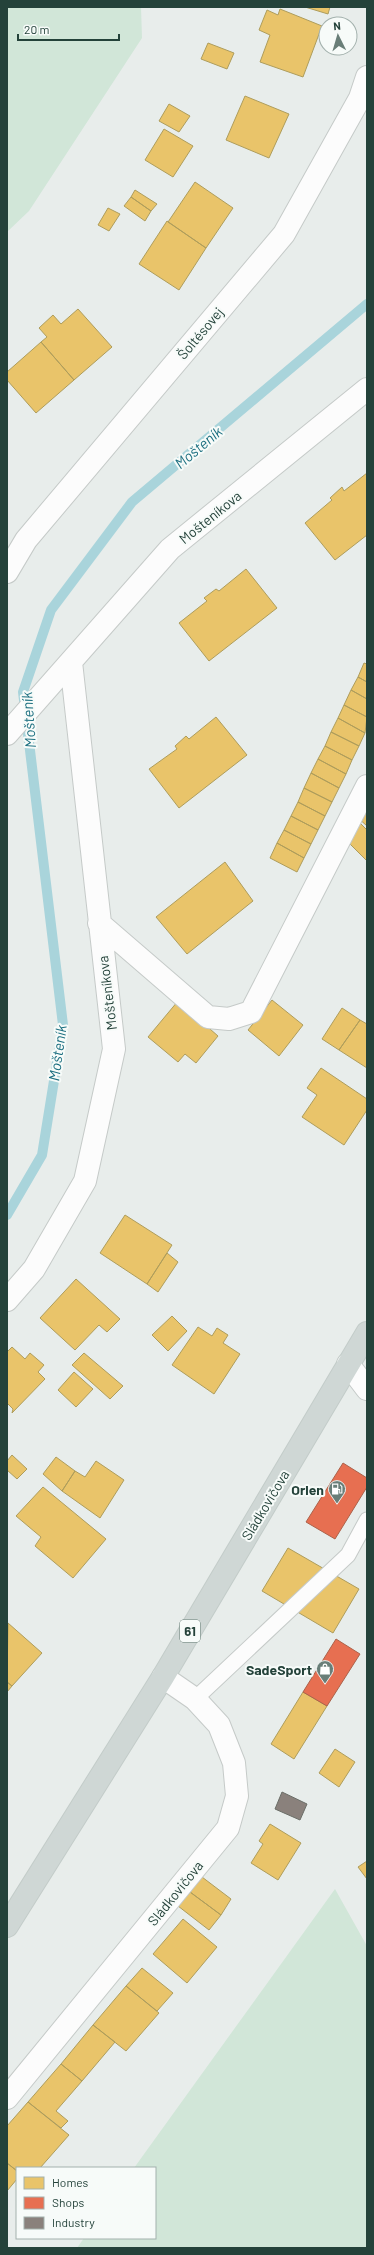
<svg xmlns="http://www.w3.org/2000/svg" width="374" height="2255" font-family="Barlow,sans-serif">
  <rect width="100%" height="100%" fill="#e8edeb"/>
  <path fill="#d1e6d8" d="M7 7H141L142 38 29 211 7 232Z
    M335 1889 367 1946V2248H77L84 2238H155V2168H134Z"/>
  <path fill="#e9c46a" stroke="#ae9d5c" d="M305 7H330L328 14Z
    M280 9 322 26 303 77 260 62 270 35 259 30 267 10 278 15Z
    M208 43 234 53 227 69 201 59Z
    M245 96 289 114 269 158 226 140Z
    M169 104 190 116 179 132 159 121Z
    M164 129 193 146 173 177 145 160Z
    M195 182 233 208 206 248 168 222Z
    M135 190 157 204 151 211 131 197Z
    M131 197 151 211 145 221 124 206Z
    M108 208 120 214 109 231 98 225Z
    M167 221 206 248 179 290 139 264Z
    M78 309 112 347 74 380 41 342 47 337 39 328 53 315 61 324Z
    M41 342 74 380 36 413 7 380V372Z
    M367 473V535L335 560 305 523 332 500 330 498 342 487 344 491Z
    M246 569 277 608 209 661 179 623 207 601 204 598 216 589 219 591Z
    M364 663 367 664V682L358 677Z
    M358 677 367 682V699L351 690Z
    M351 690 367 699V717L344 705Z
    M344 705 367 717 365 733 338 718Z
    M216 717 247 755 179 808 149 769 177 749 175 746 186 736 189 739Z
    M338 718 365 733 359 746 331 732Z
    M331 732 359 746 352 760 325 746Z
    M325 746 352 760 346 774 318 759Z
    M318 759 346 774 339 788 311 773Z
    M311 773 339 788 332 802 304 788Z
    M304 788 332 802 325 816 298 802Z
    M298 802 325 816 318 830 291 816Z
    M367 806V826L357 817Z
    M291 816 318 830 311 844 284 830Z
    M360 823 367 830V861L345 839Z
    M284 830 311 844 304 858 277 843Z
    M277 843 304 858 297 872 270 858Z
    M225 862 253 901 187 954 156 917Z
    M272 1000 303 1025 279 1056 248 1030Z
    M178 1001 218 1036 196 1063 185 1054 178 1062 148 1037Z
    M342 1008 360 1020 339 1050 322 1039Z
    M360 1020 367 1024V1068L339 1050Z
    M321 1068 367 1099V1110L344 1145 302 1117 317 1095 307 1088Z
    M125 1215 172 1245 147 1284 100 1253Z
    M167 1253 178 1262 158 1292 147 1284Z
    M76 1279 120 1319 107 1332 99 1325 75 1350 40 1318Z
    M172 1316 187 1331 168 1351 152 1335Z
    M198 1327 212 1336 217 1328 228 1335 223 1343 240 1354 214 1394 172 1365Z
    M12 1347 25 1359 30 1353 44 1365 38 1372 45 1379 12 1413 13 1409 7 1403V1352Z
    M84 1353 123 1386 110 1399 72 1365Z
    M74 1372 93 1389 76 1407 58 1390Z
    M12 1455 27 1469 17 1479 7 1470V1461Z
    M56 1457 75 1471 62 1491 43 1474Z
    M96 1461 124 1480 100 1518 62 1491 75 1471 85 1477Z
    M43 1487 106 1539 73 1578 35 1546 41 1537 16 1516Z
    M288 1548 359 1589 333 1633 262 1591Z
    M8 1623 42 1653 12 1686 7 1682Z
    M7 1682 12 1686 7 1692Z
    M303 1692 327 1706 294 1759 271 1744Z
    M335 1749 355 1762 339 1787 319 1773Z
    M270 1824 301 1843 278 1880 251 1863 263 1844 259 1841Z
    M367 1861V1879L358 1867Z
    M202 1877 231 1899 221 1915 190 1892Z
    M190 1892 221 1915 209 1930 178 1906Z
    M183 1919 217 1947 187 1983 153 1954Z
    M142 1968 173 1993 157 2011 126 1986Z
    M126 1986 159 2013 126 2051 93 2025Z
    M93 2025 115 2042 82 2081 61 2064Z
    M61 2064 82 2081 56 2111 68 2121 61 2128 28 2102Z
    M28 2102 69 2135 40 2168H17V2171L7 2163V2126Z
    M7 2163 17 2171V2179L7 2191Z"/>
  <path fill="#e76f51" stroke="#ac624a" d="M343 1463 367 1478V1487L335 1539 306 1522Z
    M336 1639 360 1654 327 1706 303 1692Z"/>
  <path fill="#8a817c" stroke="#6b6e68" d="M282 1792 307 1804 300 1820 275 1809Z"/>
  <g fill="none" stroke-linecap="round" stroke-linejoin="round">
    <path stroke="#a9d4db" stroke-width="10" d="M7 1215 42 1155 63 1025 23 692 51 610 132 502 367 304"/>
    <g stroke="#c5cac8" stroke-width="17">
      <path id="lane" d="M195 1699 348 1555 367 1520"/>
    </g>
    <g stroke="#c5cac8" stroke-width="24">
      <path id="street" d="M7 572 26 540 284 234 360 98 367 77
        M7 734 170 549 367 389
        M99 923 208 1017 229 1019 251 1012 367 786
        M7 1300 34 1269 85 1181 114 1049 71 662
        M348 1364 367 1389
        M7 2098 228 1828 237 1796 234 1763 219 1725 195 1699 163 1677"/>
    </g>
    <g stroke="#c3ccc9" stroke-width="24">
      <path id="primary" d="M7 1926 163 1677 367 1333"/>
    </g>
    <use href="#lane" stroke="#fcfcfc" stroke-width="15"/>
    <use href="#street" stroke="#fcfcfc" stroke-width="22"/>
    <use href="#primary" stroke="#cfd7d5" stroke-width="22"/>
  </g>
  <defs>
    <g id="fuel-pin" transform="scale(0.9)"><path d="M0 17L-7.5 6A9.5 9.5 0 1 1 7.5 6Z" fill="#697e78" stroke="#f7fbf9"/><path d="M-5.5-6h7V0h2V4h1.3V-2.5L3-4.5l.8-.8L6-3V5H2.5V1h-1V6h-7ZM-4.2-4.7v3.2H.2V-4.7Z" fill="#fff"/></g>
    <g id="shop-pin" transform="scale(0.9)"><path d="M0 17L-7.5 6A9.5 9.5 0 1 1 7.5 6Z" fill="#697e78" stroke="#f7fbf9"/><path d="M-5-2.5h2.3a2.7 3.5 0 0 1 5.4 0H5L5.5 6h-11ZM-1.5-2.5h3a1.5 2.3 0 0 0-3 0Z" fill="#fff"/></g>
  </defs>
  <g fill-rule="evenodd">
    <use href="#fuel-pin" x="337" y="1489"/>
    <use href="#shop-pin" x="325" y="1669"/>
  </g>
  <g text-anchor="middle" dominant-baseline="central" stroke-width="4" stroke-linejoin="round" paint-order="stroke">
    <rect fill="#f7fbf9" stroke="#637a73" stroke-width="1" x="180" y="1620" width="20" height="22" rx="3"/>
    <g font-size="13" font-weight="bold" fill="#24423a">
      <text x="190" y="1631">61</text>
    </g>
    <g font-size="14" fill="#24423a" stroke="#f7fbf9">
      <text transform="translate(200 333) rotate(-50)">Šoltésovej</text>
      <text transform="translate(210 517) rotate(-39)">Mošteníkova</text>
      <text transform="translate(107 993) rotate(-97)">Mošteníkova</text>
      <text transform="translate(265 1505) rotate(-59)">Sládkovičova</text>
      <text transform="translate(175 1893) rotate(-51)">Sládkovičova</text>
    </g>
    <g font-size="14" font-weight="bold" fill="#24423a" stroke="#f7fbf9" text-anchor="end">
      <text x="324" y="1489">Orlen</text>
      <text x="312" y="1669">SadeSport</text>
    </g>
    <g font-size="15" font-style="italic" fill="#1c6f80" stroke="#f7fbf9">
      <text transform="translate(198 447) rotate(-40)">Mošteník</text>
      <text transform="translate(28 720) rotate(-94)">Mošteník</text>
      <text transform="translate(57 1053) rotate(-82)">Mošteník</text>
    </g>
  </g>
  <rect width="374" height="2255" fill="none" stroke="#24423a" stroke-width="16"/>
  <rect x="16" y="2167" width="140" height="72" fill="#f7fbf9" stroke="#a3b1ad"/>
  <rect x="24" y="2177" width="20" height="12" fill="#e9c46a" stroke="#a3b1ad"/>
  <text x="52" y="2187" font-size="12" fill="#24423a">Homes</text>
  <rect x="24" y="2197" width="20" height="12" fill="#e76f51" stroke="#a3b1ad"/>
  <text x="52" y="2207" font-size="12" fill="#24423a">Shops</text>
  <rect x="24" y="2217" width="20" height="12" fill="#8a817c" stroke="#a3b1ad"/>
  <text x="52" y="2227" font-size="12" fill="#24423a">Industry</text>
  <g transform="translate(338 36) rotate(355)"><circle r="19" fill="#f7fbf9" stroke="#a3b1ad"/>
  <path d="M0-3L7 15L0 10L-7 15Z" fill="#697e78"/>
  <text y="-6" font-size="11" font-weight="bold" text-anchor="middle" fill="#24423a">N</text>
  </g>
  <path d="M18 34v6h101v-6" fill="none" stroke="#24423a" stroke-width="2"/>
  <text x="24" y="34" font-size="12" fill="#24423a" stroke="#f7fbf9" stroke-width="3" paint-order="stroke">20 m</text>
</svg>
